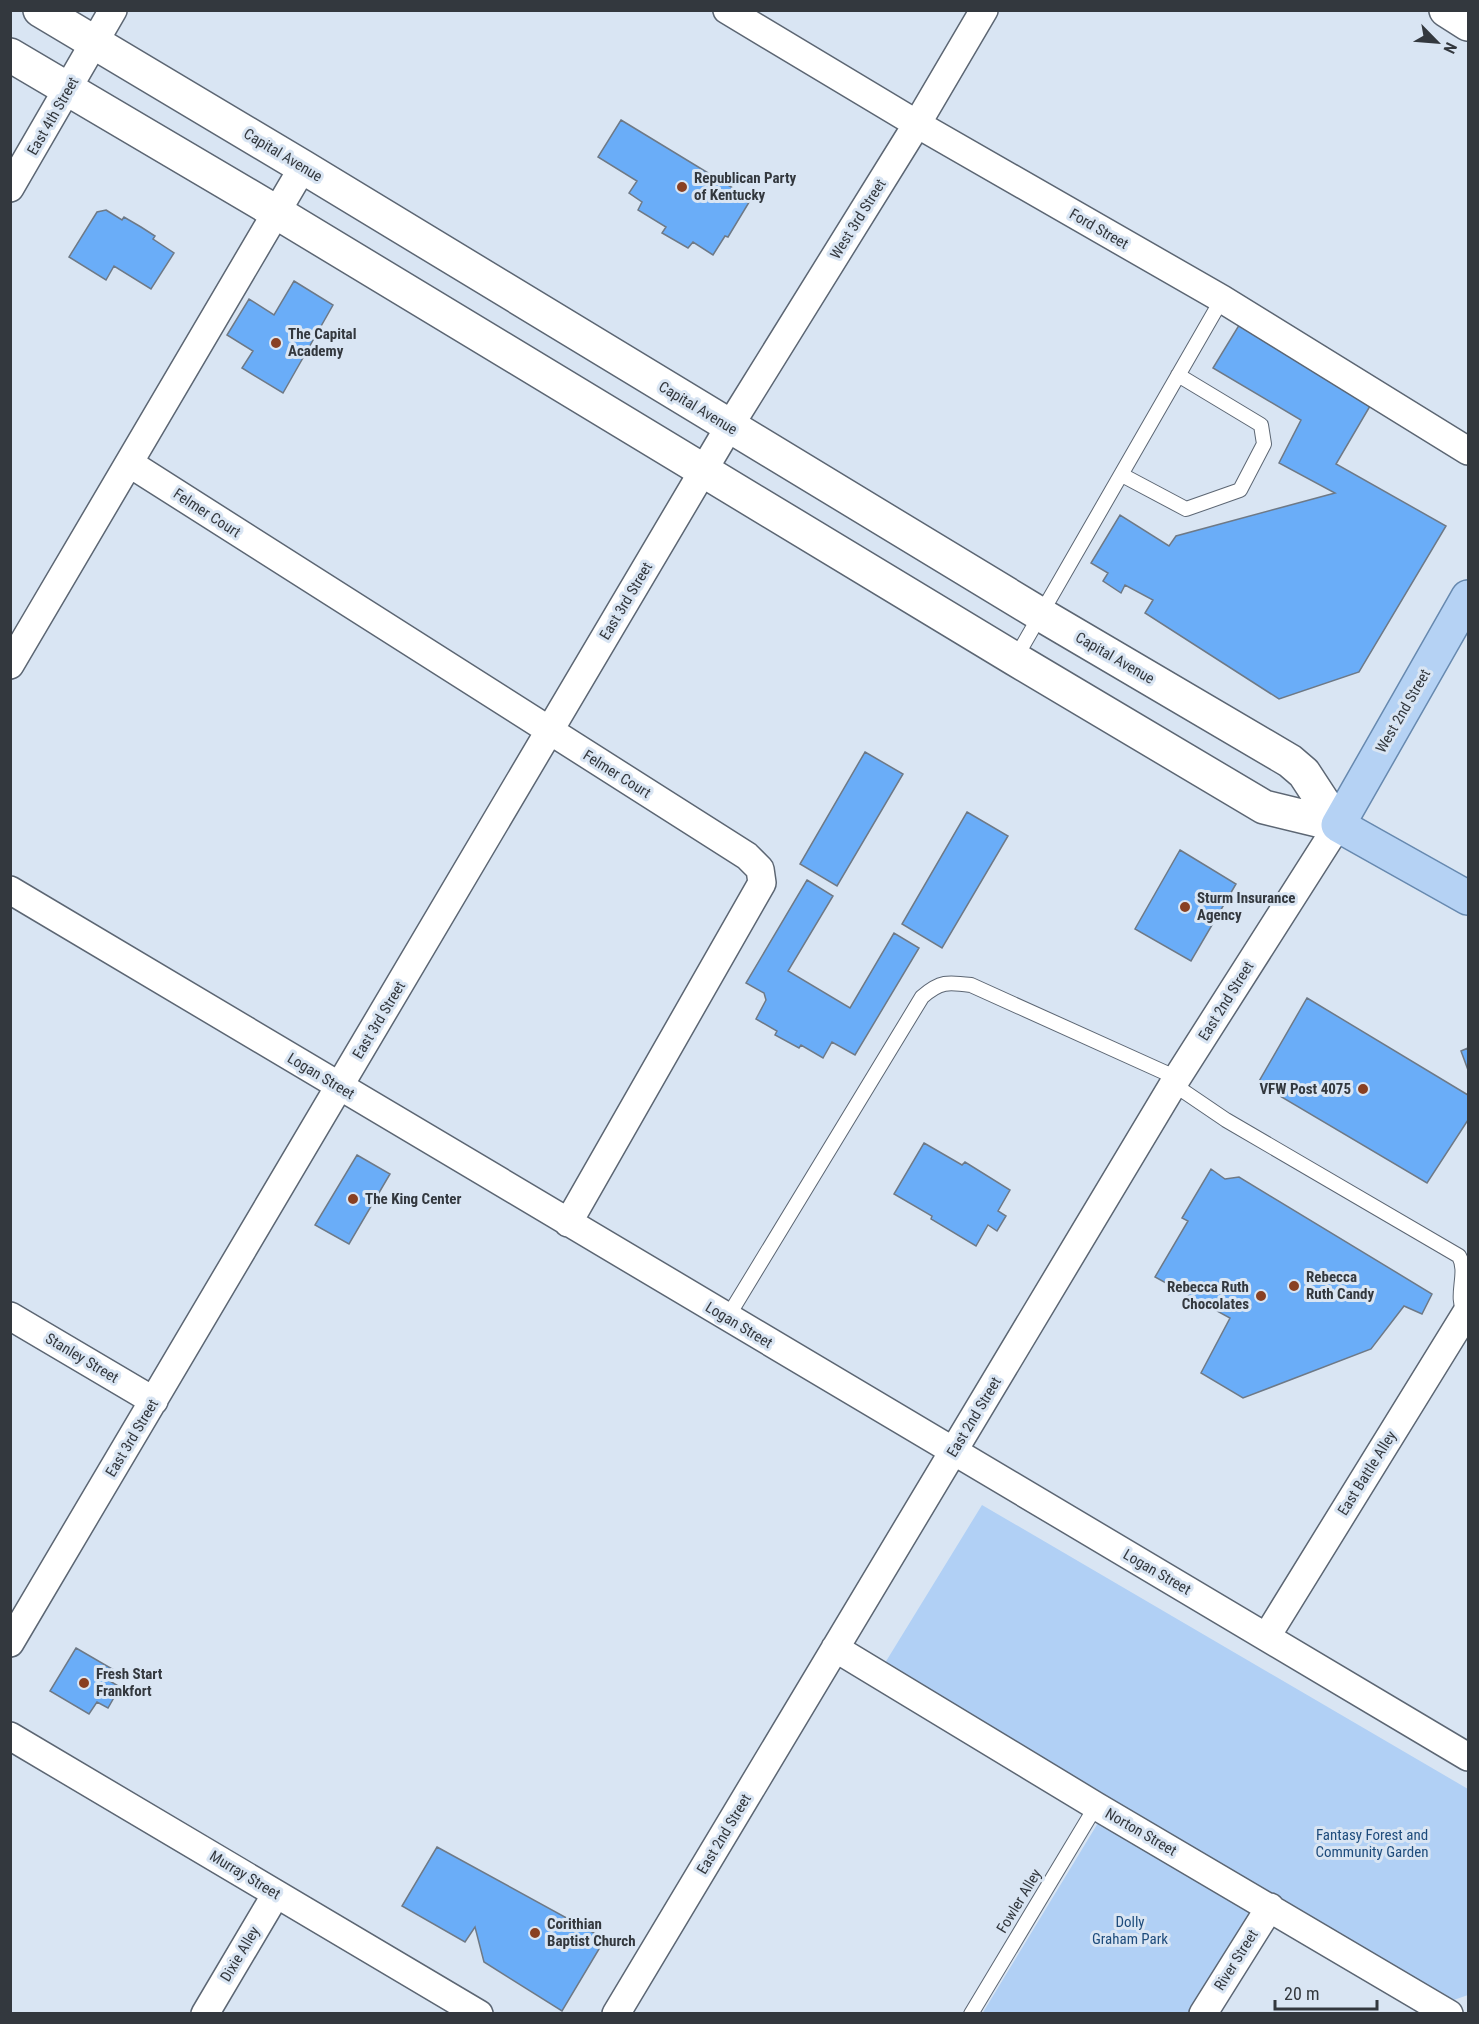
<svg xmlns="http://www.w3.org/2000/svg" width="1479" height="2024" font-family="'Roboto Condensed',sans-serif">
  <rect width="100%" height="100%" fill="#d9e5f3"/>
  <path fill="#b1d0f5" d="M982 1505 1468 1789V1995L1448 2002 885 1663Z
    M1101 1818 1257 1911 1190 2013 982 2014Z"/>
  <path fill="#6aadf8" stroke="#6e7986" stroke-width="1.5" d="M621 120 751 199 728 237 725 236 713 255 693 242 688 248 662 233 666 227 638 210 642 202 629 193 637 181 598 157Z
    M106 210 122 220 124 217 141 227 155 236 153 239 174 253 151 289 114 266 106 280 69 257 97 212Z
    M294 281 333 305 283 393 242 368 253 351 227 335 249 299 274 315Z
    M1241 322 1373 401 1336 464 1446 526 1359 672 1279 699 1145 613 1153 600 1125 585 1121 593 1103 581 1108 573 1091 563 1120 515 1169 546 1176 536 1335 493 1279 463 1301 420 1213 368Z
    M865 752 903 774 837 886 800 864Z
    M967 812 1008 836 942 948 902 924Z
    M1180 850 1236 884 1191 961 1135 929Z
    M807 880 833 896 788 971 850 1008 894 933 919 948 855 1055 832 1042 823 1058 801 1045 799 1048 775 1035 777 1031 756 1019 766 1000 764 993 746 983Z
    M1307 998 1468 1095V1120L1427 1183 1258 1083Z
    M1468 1048V1070L1461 1051Z
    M924 1143 962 1165 965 1162 1010 1190 998 1211 1006 1216 997 1231 988 1225 976 1246 931 1219 932 1216 894 1194Z
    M357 1155 390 1174 349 1244 315 1225Z
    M1211 1169 1225 1179 1239 1177 1432 1294 1422 1314 1404 1306 1371 1349 1243 1398 1201 1373 1230 1318 1155 1277 1188 1221 1182 1218Z
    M76 1648 114 1670 108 1680 120 1687 108 1708 97 1702 89 1714 50 1691Z
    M437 1847 605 1939 562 2011 484 1962 475 1927 465 1942 402 1906Z"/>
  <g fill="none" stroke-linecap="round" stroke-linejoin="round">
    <g stroke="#5c6673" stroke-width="16">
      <path id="lane" d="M1122 475 1186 509 1240 490 1264 444 1261 425 1178 375
        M1015 659 1222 299
        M1173 1084 1226 1120 1459 1256C1469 1274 1453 1297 1466 1314
        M727 1318 922 997C940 981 948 982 971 985L1177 1078
        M971 2014 1096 1806"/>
    </g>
    <g stroke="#5c6673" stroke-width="30">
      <path id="street" d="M727 10 917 124 1222 299 1468 451
        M10 188 113 10
        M129 463 747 856 760 869 762 883 568 1223
        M10 665 303 167
        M10 890 1468 1757
        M10 1316 154 1401
        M1267 1636 1468 1310
        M10 1643 729 427 917 124 984 10
        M835 1648 1096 1806 1449 2014
        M10 1736 479 2014
        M205 2014 276 1894
        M616 2014 1177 1078 1338 825
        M1203 2014 1270 1907"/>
    </g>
    <g stroke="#5c6673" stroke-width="36">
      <path id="secondary" d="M40 10 303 167 1040 614 1290 761 1304 773 1338 825
        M1446 10 1468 24
        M10 55 276 212 1015 659 1264 807 1338 825"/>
    </g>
    <g stroke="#6789af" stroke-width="36">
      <path id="primary" d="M1468 597 1338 825 1468 898"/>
    </g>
    <use href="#lane" stroke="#fff" stroke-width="14"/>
    <use href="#street" stroke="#fff" stroke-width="27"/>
    <use href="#secondary" stroke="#fff" stroke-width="33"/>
    <use href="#primary" stroke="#b5d2f4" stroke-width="33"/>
  </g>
  <g fill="#894022" stroke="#d9e5f3" stroke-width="2">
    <circle cx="682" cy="187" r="6"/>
    <circle cx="276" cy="343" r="6"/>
    <circle cx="1185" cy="907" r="6"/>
    <circle cx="1363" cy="1089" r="6"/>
    <circle cx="353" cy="1199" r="6"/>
    <circle cx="1294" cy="1286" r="6"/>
    <circle cx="1261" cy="1296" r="6"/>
    <circle cx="84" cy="1683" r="6"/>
    <circle cx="535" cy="1933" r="6"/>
  </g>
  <g text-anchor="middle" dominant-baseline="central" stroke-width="6" stroke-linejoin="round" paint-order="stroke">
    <g font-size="15" fill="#33383e" stroke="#d9e5f3">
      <text transform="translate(53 116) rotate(-60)">East 4th Street</text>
      <text transform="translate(283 155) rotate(31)">Capital Avenue</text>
      <text transform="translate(858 219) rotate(-58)">West 3rd Street</text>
      <text transform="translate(1099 229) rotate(30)">Ford Street</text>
      <text transform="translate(698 408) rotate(31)">Capital Avenue</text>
      <text transform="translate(207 513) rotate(33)">Felmer Court</text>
      <text transform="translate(626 601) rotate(-59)">East 3rd Street</text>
      <text transform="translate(1115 658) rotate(30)">Capital Avenue</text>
      <text transform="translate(1403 711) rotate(-60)">West 2nd Street</text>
      <text transform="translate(617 774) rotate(32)">Felmer Court</text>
      <text transform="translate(1226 1001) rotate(-58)">East 2nd Street</text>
      <text transform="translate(379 1020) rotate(-59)">East 3rd Street</text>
      <text transform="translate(321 1076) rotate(31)">Logan Street</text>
      <text transform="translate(739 1325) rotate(31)">Logan Street</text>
      <text transform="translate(82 1358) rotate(31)">Stanley Street</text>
      <text transform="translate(974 1417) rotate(-59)">East 2nd Street</text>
      <text transform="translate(132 1438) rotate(-59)">East 3rd Street</text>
      <text transform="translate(1367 1473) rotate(-58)">East Battle Alley</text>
      <text transform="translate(1157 1572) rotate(30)">Logan Street</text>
      <text transform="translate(1141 1832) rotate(30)">Norton Street</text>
      <text transform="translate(724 1834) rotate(-59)">East 2nd Street</text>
      <text transform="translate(245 1875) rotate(31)">Murray Street</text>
      <text transform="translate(1019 1901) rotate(-59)">Fowler Alley</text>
      <text transform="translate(240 1954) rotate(-59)">Dixie Alley</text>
      <text transform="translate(1236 1960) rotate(-58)">River Street</text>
    </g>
    <g font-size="15" font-weight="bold" fill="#33383e" stroke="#d9e5f3" text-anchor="start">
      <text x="694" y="178">Republican Party<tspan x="694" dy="17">of Kentucky</tspan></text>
      <text x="288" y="334">The Capital<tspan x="288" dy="17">Academy</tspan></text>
      <text x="1197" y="898">Sturm Insurance<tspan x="1197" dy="17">Agency</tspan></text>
      <text x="1351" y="1089" text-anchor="end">VFW Post 4075</text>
      <text x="365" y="1199">The King Center</text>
      <text x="1306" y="1277">Rebecca<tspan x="1306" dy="17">Ruth Candy</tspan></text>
      <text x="1249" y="1287" text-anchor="end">Rebecca Ruth<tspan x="1249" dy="17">Chocolates</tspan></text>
      <text x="96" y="1674">Fresh Start<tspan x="96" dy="17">Frankfort</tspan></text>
      <text x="547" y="1924">Corithian<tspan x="547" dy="17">Baptist Church</tspan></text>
    </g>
    <g font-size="15" fill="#1e4c7c" stroke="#d9e5f3">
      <text x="1372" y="1835">Fantasy Forest and<tspan x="1372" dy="17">Community Garden</tspan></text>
      <text x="1130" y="1922">Dolly<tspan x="1130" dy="17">Graham Park</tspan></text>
    </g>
  </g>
  <rect width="1479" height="2024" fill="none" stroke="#33383e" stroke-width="24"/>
  <g transform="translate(1437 42) rotate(115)" stroke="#d9e5f3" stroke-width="4.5" paint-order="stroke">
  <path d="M0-4.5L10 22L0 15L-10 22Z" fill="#33383e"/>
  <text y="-9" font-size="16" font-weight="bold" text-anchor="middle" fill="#33383e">N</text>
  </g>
  <path d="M1275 2000v9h102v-9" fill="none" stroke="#33383e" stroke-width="3"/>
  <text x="1284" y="2000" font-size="18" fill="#33383e" stroke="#d9e5f3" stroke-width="4.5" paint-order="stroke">20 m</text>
</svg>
